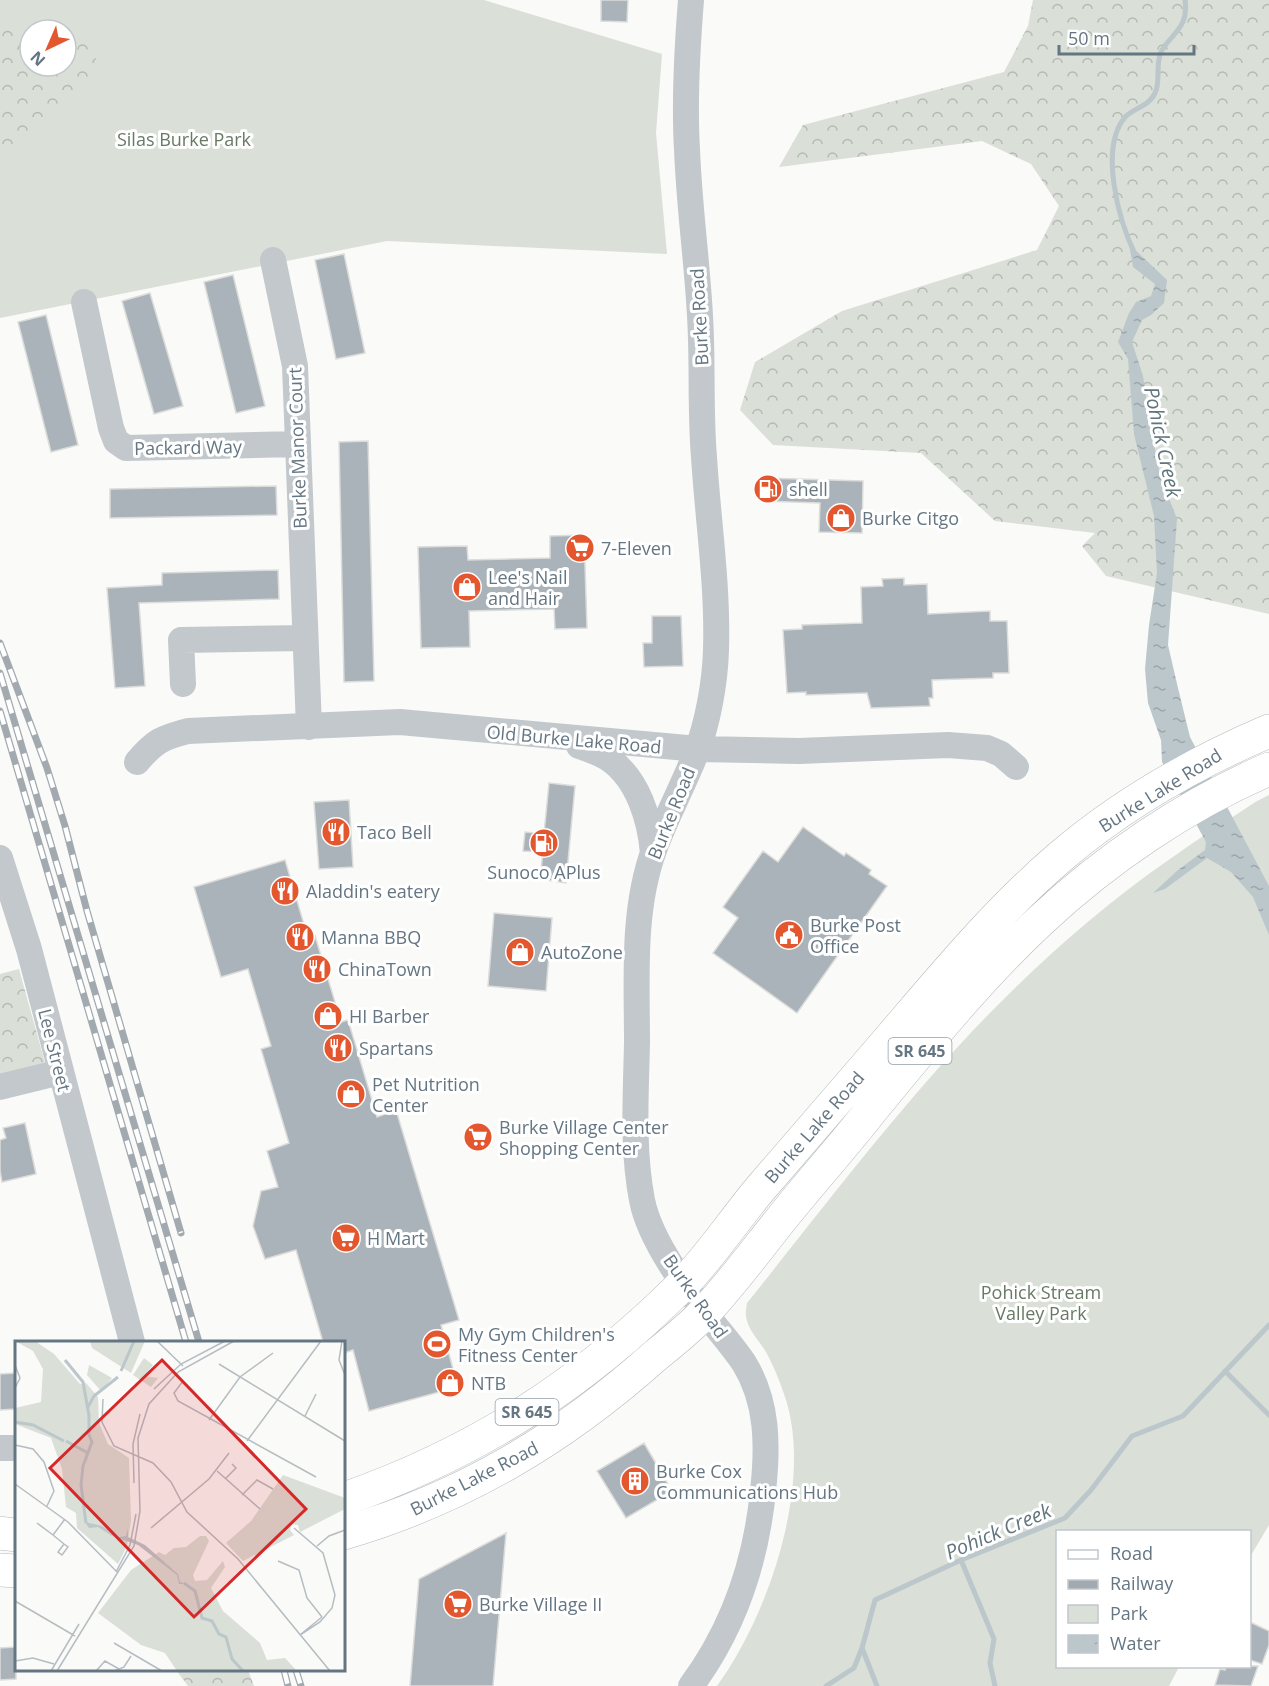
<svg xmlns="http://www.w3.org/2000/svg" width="1269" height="1686" font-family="'Open Sans',sans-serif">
  <defs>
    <pattern id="forest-crowns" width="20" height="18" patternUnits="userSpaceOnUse" patternTransform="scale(1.5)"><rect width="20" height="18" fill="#dadfd7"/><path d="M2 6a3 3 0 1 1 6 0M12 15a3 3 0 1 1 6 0" fill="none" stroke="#b4b9b4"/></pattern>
    <pattern id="water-ripples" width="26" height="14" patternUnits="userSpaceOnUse" patternTransform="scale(1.5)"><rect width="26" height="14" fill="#bbc7cb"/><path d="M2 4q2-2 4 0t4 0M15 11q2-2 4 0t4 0" fill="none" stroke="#9ca6aa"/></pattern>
  </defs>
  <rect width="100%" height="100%" fill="#fafaf8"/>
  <path fill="#dadfd7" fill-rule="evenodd" d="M0 0H484L662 54 656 133 667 254 387 241 0 318ZM30 30H66V66H30Z
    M1269 795V1525L1250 1557V1532H1058V1666L1179 1667 1169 1686H717C769 1615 815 1480 784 1394 779 1379 773 1365 766 1352 760 1342 750 1332 747 1321 745 1314 746 1309 747 1303 833 1196 915 1085 1014 989 1062 942 1115 897 1170 859 1199 838 1228 820 1257 801Z"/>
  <path fill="url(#forest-crowns)" d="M1033 0H1269V614L1106 576 1082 546 1095 533 995 521 921 453 773 445 740 410 755 362 842 311 1037 250 1059 206 1031 164 982 141 779 167 803 125 1004 72 1028 26Z
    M0 20 30 32V66H66V39L86 44 97 54 92 74 79 91 56 105 25 135 12 155 0 158Z
    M19 969 47 1070 0 1078V974Z
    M176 1670H248L254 1686H188Z"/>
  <path fill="url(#water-ripples)" d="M1129 244 1167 280 1164 303 1151 315 1142 320 1132 342 1143 376 1150 424 1160 475 1177 519 1168 645 1178 688 1190 737 1269 886V935L1253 897 1231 872 1207 858 1165 889 1153 893 1178 870 1205 850 1206 842 1162 762 1161 740 1148 703 1145 669 1149 625 1157 573 1154 516 1134 434 1128 359 1118 342 1129 313 1136 302 1151 296 1155 284 1133 267Z"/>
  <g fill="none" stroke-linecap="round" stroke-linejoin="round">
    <path stroke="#bbc7cb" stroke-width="5" d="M1135 254C1119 221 1098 147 1126 116 1135 108 1150 105 1155 93 1161 81 1155 65 1161 52 1171 33 1189 29 1185 0
      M1225 1371 1269 1415
      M961 1560 994 1639 990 1663 995 1686
      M862 1648 877 1686
      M826 1686 854 1668 862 1648 875 1600 961 1560 1065 1518 1091 1490 1132 1436 1183 1416 1269 1325"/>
  </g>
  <path fill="#aab3b9" stroke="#dcdcda" stroke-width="1.5" d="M601 0H628L627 22 601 21Z
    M344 254 365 353 336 359 315 260Z
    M233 275 265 406 236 413 204 282Z
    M150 293 183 406 154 414 122 301Z
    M46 315 78 445 51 452 18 322Z
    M368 441 374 681 344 682 339 442Z
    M764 478 863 481 862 533 819 532 820 503 764 501Z
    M276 486 277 515 110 518V489Z
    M584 535 587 628 555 629 554 609 469 611 470 647 421 648 418 547 467 546 468 560 550 558V536Z
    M278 570 279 599 139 603 145 686 115 688 107 588 162 585V573Z
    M904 578V585L927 584 928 614 990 611V621H1007L1009 673H993V678L932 680 933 698H929L930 706 871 708 867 693 806 695V692L787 693 783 630 802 629V625L862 623 861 587 883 586 882 579Z
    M652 616H681L683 666 644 667 643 643H652Z
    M549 783 575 786 566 883 540 879 543 852 523 851 525 832 544 834Z
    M349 800 353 867 319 869 314 802Z
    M803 827 844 856 846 853 871 870 869 874 887 886 797 1013 713 953 738 918 723 907 763 851 778 862Z
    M285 860 308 938 315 936 341 1022 348 1020 377 1117 396 1110 459 1320 441 1325 458 1387 369 1411 353 1350 344 1353V1342H323L296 1250 265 1259 253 1226 261 1191 278 1187 267 1151 289 1143 261 1049 271 1046 248 969 221 977 194 887Z
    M494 913 552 918 546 991 488 986Z
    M25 1123 36 1174 2 1182 0 1170V1140L6 1138 3 1128Z
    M16 1373V1409L0 1410V1374Z
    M644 1443 672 1491 626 1518 597 1471Z
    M506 1533 493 1686H410L419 1579Z
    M1250 1622 1269 1631V1645L1262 1664 1250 1660Z
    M16 1647V1679L0 1680V1648Z
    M1226 1666H1258L1251 1686 1215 1685 1220 1669 1225 1670Z"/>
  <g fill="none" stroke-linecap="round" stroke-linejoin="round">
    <g stroke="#b5babe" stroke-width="34">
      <path id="major" d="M344 1499C476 1453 583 1384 682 1285 710 1257 734 1220 760 1189 804 1138 848 1087 892 1036 945 974 997 911 1060 857 1122 804 1194 763 1269 731
        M0 1533 16 1535
        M344 1533C463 1498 562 1439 655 1356 672 1342 690 1328 705 1312 736 1279 762 1242 791 1207 817 1175 844 1145 869 1113 924 1046 977 980 1040 921 1106 859 1186 805 1269 769
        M0 1570 16 1571"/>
    </g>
    <path stroke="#c3c8cc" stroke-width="26" d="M691 0C687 50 684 99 687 149 689 205 697 260 700 316 703 363 700 410 704 457 708 521 718 585 716 650 715 682 708 723 696 753 683 786 666 817 654 850 632 910 637 979 637 1042 636 1094 632 1148 642 1200 650 1242 690 1294 717 1328 726 1339 736 1351 744 1363 768 1402 768 1446 763 1491 756 1562 734 1628 691 1686
      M273 260 295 366 309 727
      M84 302 111 428 116 441 126 448 297 444
      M183 684 181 640 305 638
      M579 746C588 749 600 753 609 759 638 779 650 819 653 853
      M137 762C155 741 161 738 188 731L400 722 698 749 799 751 948 745 987 748 1001 754 1016 767
      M0 858 29 949 132 1342
      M0 1087 61 1072
      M0 1448H16"/>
    <use href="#major" stroke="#fff" stroke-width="33"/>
    <g stroke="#a2aab0" stroke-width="7">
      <path id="rail" d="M0 643 47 768 65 826 87 911 181 1233
        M0 673 199 1342
        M0 711 186 1342
        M284 1670 288 1686
        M296 1670 301 1686"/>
    </g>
    <use href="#rail" stroke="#fff" stroke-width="4.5" stroke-dasharray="14" stroke-linecap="butt"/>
  </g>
  <defs>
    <g id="fuel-disc" transform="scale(1.5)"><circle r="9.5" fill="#e4572e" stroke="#fff"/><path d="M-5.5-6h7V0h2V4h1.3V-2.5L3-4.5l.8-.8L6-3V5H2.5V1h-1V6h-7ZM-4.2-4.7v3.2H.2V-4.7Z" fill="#fff"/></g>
    <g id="shop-disc" transform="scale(1.5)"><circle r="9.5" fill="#e4572e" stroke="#fff"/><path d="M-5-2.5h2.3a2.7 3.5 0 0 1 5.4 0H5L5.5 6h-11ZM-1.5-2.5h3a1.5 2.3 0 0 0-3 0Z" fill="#fff"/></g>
    <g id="supermarket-disc" transform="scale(1.5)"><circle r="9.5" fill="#e4572e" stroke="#fff"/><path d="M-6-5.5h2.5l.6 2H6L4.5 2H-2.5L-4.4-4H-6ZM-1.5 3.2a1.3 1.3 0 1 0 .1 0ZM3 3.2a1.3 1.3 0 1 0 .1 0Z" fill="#fff"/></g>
    <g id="restaurant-disc" transform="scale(1.5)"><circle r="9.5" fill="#e4572e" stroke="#fff"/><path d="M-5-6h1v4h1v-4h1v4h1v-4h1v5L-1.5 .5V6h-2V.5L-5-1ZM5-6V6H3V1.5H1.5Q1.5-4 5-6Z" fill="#fff"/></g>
    <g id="civic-disc" transform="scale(1.5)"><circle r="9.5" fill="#e4572e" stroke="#fff"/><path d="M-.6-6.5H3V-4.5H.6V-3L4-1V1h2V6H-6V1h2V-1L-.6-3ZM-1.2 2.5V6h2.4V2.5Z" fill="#fff"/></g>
    <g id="stadium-disc" transform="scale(1.5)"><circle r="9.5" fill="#e4572e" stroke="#fff"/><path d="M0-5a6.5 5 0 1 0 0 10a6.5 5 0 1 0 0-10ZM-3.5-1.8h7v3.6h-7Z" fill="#fff"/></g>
    <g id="building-disc" transform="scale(1.5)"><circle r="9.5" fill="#e4572e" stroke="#fff"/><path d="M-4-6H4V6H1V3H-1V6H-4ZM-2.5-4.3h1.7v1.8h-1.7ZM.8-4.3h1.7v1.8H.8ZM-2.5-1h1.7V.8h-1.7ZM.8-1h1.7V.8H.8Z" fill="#fff"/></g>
  </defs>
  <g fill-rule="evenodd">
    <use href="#fuel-disc" x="768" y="489"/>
    <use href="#shop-disc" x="841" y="518"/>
    <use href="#supermarket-disc" x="580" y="548"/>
    <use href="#shop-disc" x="467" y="587"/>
    <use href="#restaurant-disc" x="336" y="832"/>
    <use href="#fuel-disc" x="544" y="843"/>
    <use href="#restaurant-disc" x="285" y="891"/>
    <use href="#civic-disc" x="789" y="935"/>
    <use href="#restaurant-disc" x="300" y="937"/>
    <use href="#shop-disc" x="520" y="952"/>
    <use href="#restaurant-disc" x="317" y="969"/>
    <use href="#shop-disc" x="328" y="1016"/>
    <use href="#restaurant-disc" x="338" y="1048"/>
    <use href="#shop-disc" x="351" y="1094"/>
    <use href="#supermarket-disc" x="478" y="1137"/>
    <use href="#supermarket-disc" x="346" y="1238"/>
    <use href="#stadium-disc" x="437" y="1344"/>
    <use href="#shop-disc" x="450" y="1383"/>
    <use href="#building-disc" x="635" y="1481"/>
    <use href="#supermarket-disc" x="458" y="1604"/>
  </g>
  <g text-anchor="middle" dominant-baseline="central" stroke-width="6" stroke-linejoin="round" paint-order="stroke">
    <g fill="#fff" stroke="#939fa8" stroke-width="1.5">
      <rect x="888.5" y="1038" width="63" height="26" rx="4.5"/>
      <rect x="495.5" y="1399" width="63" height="26" rx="4.5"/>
    </g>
    <g font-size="16" font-weight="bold" fill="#657683">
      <text x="920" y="1051">SR 645</text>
      <text x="527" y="1412">SR 645</text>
    </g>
    <g font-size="18" fill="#687a64" stroke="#fff">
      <text x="184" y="139">Silas Burke Park</text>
      <text x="1041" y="1292">Pohick Stream<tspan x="1041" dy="21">Valley Park</tspan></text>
    </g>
    <g font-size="18" fill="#657683" stroke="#fff">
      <text transform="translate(699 317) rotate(-93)">Burke Road</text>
      <text transform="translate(188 447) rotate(-1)">Packard Way</text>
      <text transform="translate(297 448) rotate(-92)">Burke Manor Court</text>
      <text transform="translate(574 739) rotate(5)">Old Burke Lake Road</text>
      <text transform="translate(1160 790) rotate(-32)">Burke Lake Road</text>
      <text transform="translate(671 813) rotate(-68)">Burke Road</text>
      <text transform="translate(55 1050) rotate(76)">Lee Street</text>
      <text transform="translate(814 1127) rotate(-49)">Burke Lake Road</text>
      <text transform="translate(696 1296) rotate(55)">Burke Road</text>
      <text transform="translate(474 1478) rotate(-27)">Burke Lake Road</text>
    </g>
    <g font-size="18" fill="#657683" stroke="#fff" text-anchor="start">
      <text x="789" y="489">shell</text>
      <text x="862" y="518">Burke Citgo</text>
      <text x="601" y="548">7-Eleven</text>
      <text x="488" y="577">Lee's Nail<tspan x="488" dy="21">and Hair</tspan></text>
      <text x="357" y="832">Taco Bell</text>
      <text x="544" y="872" text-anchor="middle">Sunoco APlus</text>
      <text x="306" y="891">Aladdin's eatery</text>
      <text x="810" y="925">Burke Post<tspan x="810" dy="21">Office</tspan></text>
      <text x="321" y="937">Manna BBQ</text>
      <text x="541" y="952">AutoZone</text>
      <text x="338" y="969">ChinaTown</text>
      <text x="349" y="1016">HI Barber</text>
      <text x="359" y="1048">Spartans</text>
      <text x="372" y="1084">Pet Nutrition<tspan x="372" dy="21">Center</tspan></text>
      <text x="499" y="1127">Burke Village Center<tspan x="499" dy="21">Shopping Center</tspan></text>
      <text x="367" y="1238">H Mart</text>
      <text x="458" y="1334">My Gym Children's<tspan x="458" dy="21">Fitness Center</tspan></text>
      <text x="471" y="1383">NTB</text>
      <text x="656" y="1471">Burke Cox<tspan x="656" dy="21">Communications Hub</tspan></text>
      <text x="479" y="1604">Burke Village II</text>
    </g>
    <g font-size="20" font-style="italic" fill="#60757c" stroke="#fff">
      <text transform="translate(1163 442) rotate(78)">Pohick Creek</text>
      <text transform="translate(998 1531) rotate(-23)">Pohick Creek</text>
    </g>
  </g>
  <g transform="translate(15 1341)">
    <rect width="330" height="330" fill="#fafaf8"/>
    <path d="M0 0H20L39 13 65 43 71 42 83 56 84 82 93 103 114 117 116 180 112 205 103 223 62 187 61 172 51 166 47 128 36 97 0 83V67L26 61 28 28 18 10ZM268 134 330 157V168L285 191 283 184 277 183 275 189 279 194 228 220 211 202 236 180Z" fill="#dadfd7"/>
    <path d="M75 0H130L116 32 77 7ZM129 17 138 24 129 35 143 37 136 46 118 34ZM74 24 97 37 86 50 72 34ZM281 150H291L299 161 278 172 277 155ZM185 195H191L194 200 178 234 180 240 192 239 208 220 210 226 196 247 208 270 245 302 252 319 270 317 282 330H162L150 312 126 304 83 272 116 229 144 211 150 214 159 207 171 206Z" fill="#dadfd7"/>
    <path d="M70 181 87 185 104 196 111 195 113 187V196L130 204 163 233 165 241 171 243H164L162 234 123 204 97 195 83 186 74 187Z" fill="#bbc7cb"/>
    <path fill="none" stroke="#bbc7cb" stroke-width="3" d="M50 19 68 41 74 75V94L77 101 68 125 66 144 71 182M106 30 119 0M73 66 79 55 103 36M0 81 18 84 49 100M51 100 73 112M169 242 180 250 187 277 197 280 204 293 211 296 217 318 228 330"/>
    <path fill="none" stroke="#b5bdc2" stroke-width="1.5" d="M142 0 168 25M327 0 324 19 330 34M204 23 330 100M0 24 5 37 0 47M168 40 159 52 163 60 301 136M139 48 166 23 210 0M88 58 87 81 99 105 138 122 156 141 172 171 223 218 315 330M290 75 301 53M194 79 225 36 258 12M232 100 306 0M0 104 18 108 29 121 39 150 32 165M202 130 245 168M210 138 221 127 217 123M119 142 118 103 125 73M0 143 53 181 103 232M227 154 242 139 258 148M22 182 38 194 49 203 53 206 47 214 43 211 49 203M136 187 194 138 214 112M279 187 308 212 320 254 317 267 305 281 285 294M38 194 50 178M302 205 314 195 330 189M263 220 284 229 292 257 307 276M101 231 115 204 121 173M0 260 60 295M286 293 307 276M99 302 147 330M0 320 18 317 39 323M36 330 64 283M42 330 119 205 125 170 123 97 134 63 163 31 219 0M81 330 90 320 104 328M100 330 109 326 116 315"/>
    <path fill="#d62828" fill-opacity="0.15" stroke="#d62828" stroke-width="3" d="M147 19 291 168 179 276 35 127Z"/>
    <rect width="330" height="330" fill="none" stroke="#657683" stroke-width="3"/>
  </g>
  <rect x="1056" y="1530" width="195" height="138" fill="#ffffff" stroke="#c1c8cd" stroke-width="1.5"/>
  <rect x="1068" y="1550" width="30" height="9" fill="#ffffff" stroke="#c1c8cd" stroke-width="1.5"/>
  <text x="1110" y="1560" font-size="18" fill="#657683">Road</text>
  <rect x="1068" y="1580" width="30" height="9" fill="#a2aab0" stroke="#c1c8cd" stroke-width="1.5"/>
  <text x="1110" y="1590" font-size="18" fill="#657683">Railway</text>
  <rect x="1068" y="1605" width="30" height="18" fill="#dadfd7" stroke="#c1c8cd" stroke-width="1.5"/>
  <text x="1110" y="1620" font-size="18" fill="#657683">Park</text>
  <rect x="1068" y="1635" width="30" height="18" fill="url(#water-ripples)" stroke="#c1c8cd" stroke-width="1.5"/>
  <text x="1110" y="1650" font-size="18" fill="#657683">Water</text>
  <g transform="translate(48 48) rotate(224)"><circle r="28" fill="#ffffff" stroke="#c1c8cd" stroke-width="1.5"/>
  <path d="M0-4.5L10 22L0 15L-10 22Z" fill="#e4572e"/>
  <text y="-9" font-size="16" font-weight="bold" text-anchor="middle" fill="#657683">N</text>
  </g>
  <path d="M1059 45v9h135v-9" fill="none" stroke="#657683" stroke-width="3"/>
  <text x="1068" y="45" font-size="18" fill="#657683" stroke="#ffffff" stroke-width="4.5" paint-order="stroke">50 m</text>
</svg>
